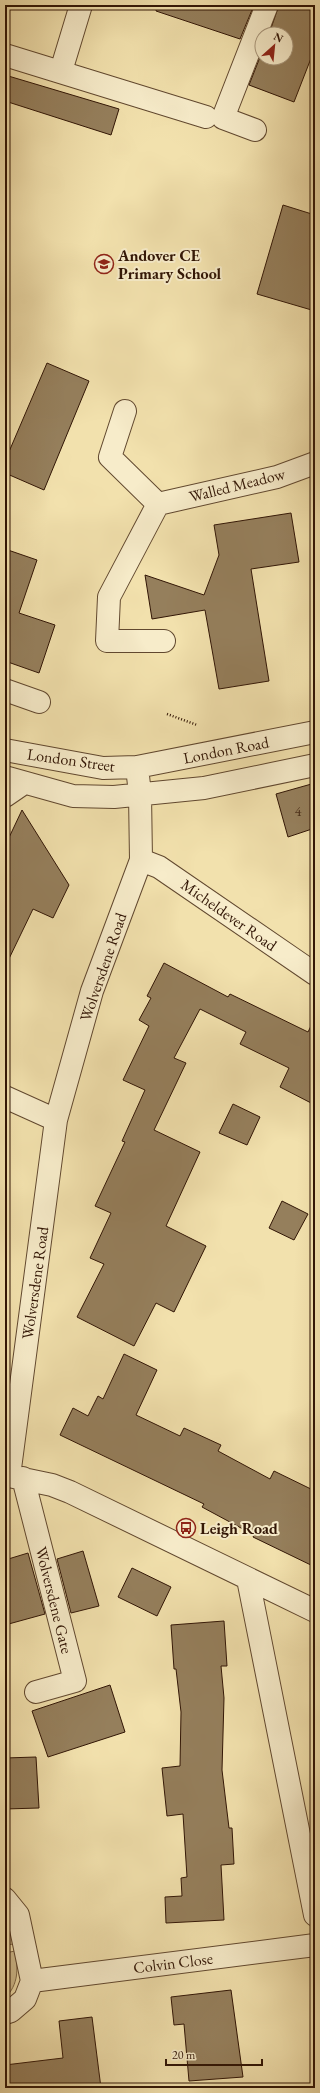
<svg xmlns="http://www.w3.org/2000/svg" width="320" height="2093" font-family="'EB Garamond',serif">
  <rect width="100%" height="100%" fill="#f2e1ad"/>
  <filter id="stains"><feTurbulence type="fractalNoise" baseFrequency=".005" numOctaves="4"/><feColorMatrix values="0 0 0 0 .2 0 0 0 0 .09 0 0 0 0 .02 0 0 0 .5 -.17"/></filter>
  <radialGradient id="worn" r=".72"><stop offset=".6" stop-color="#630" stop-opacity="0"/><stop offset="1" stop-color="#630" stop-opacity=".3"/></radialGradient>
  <path fill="#d1be90" stroke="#816a4a" d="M5 1918 10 1926 14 1944 5 1945Z
    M15 1951C18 1969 19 1984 5 1998V1953Z"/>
  <path fill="#957f5c" stroke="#311505" d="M157 5H254L240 39 156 11Z
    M279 5H315V48L294 102 249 85 262 52V58H286V34H269Z
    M5 75 119 109 111 135 5 101Z
    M283 205 315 215V311L257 294Z
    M47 363 89 381 44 490 5 473V461Z
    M291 513 299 562 251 569 269 681 219 689 205 610 152 619 145 575 204 595 219 555 214 525Z
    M5 549 37 560 19 613 55 625 39 673 5 661Z
    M315 783V828L288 837 276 794Z
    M22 810 69 885 53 918 33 909 5 967V846Z
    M164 963 228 997 230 994 308 1032 315 1018V1105L280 1087 289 1068 240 1044 246 1032 200 1009 174 1058 186 1063 154 1130 200 1152 166 1226 206 1246 174 1312 156 1303 134 1346 77 1317 104 1264 90 1258 111 1213 95 1206 125 1142 122 1141 145 1090 123 1080 149 1026 139 1020 151 998 147 996Z
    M233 1104 260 1117 247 1145 219 1133Z
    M282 1201 308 1214 294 1240 269 1228Z
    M124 1354 157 1370 136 1415 180 1436 184 1428 221 1445 218 1451 270 1479 274 1471 315 1491V1567L253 1537 254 1535 202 1507 204 1504 60 1435 73 1408 88 1416 98 1396 103 1399Z
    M83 1551 99 1606 71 1613 57 1559Z
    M28 1553 45 1614 5 1625V1560Z
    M132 1568 171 1587 157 1616 118 1597Z
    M224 1621 227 1666H221L224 1698 222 1770 229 1828H232L234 1864 221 1865 224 1920 166 1923 165 1897 182 1896 181 1878 187 1877 183 1814 167 1816 162 1768 180 1766 181 1712 176 1669H174L171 1625Z
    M110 1685 125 1732 48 1757 32 1711Z
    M36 1757 39 1808 5 1809V1758Z
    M231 1990 243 2077 189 2081 184 2024 174 2025 171 1997Z
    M92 2017 101 2088H5V2065L63 2058 59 2021Z"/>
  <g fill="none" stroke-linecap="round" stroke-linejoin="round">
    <g stroke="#61482f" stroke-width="24">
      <path id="minor" d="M5 55 206 117
        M61 71 81 5
        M255 130 223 118 267 5
        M125 411 110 457 158 504
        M158 504 109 597 107 641H164
        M158 504 277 477 315 463
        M5 690 39 702
        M5 750 103 768 137 767 315 732
        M137 767 140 794 141 860 92 991 56 1120 9 1476 52 1485 70 1492 315 1611
        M5 777 73 796 114 797 204 788 315 765
        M5 796 24 783
        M141 860 159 867 315 974
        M5 1097 56 1120
        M23 1478 75 1681 36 1692
        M248 1579 315 1915
        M5 1899 18 1915 32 1981 25 1999 11 2011 5 2013
        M32 1981 315 1945"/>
    </g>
    <path stroke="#311505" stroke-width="2.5" stroke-dasharray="1 2" stroke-linecap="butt" d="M167 714 197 725"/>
    <use href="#minor" stroke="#f7ecca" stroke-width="22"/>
  </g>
  <defs>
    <g id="school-ring" transform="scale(1)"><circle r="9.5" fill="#f7ecca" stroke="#8f2418" stroke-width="1.5"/><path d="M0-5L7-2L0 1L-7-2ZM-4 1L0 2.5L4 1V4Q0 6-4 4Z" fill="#8f2418"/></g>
    <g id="bus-ring" transform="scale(1)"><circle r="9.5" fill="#f7ecca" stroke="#8f2418" stroke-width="1.5"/><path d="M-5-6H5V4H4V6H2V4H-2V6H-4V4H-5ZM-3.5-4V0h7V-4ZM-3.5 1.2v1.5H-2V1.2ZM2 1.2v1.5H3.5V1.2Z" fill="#8f2418"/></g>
  </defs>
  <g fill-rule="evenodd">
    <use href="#school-ring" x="104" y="264"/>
    <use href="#bus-ring" x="186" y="1528"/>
  </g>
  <g text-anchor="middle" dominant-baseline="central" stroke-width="4" stroke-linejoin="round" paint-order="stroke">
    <g font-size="14" fill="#4a301b">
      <text x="298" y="811">4</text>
    </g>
    <g font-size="16" font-weight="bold" fill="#311505" stroke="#f7ecca" text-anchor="start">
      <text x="118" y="255">Andover CE<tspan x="118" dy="18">Primary School</tspan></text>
      <text x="200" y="1528">Leigh Road</text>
    </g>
    <g font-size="16" fill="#311505" stroke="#f7ecca">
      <text transform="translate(237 485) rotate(-14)">Walled Meadow</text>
      <text transform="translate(226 750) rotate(-11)">London Road</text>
      <text transform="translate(71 760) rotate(8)">London Street</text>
      <text transform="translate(229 915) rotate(35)">Micheldever Road</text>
      <text transform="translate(103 967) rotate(-71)">Wolversdene Road</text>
      <text transform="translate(35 1283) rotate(-82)">Wolversdene Road</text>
      <text transform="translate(54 1600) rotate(76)">Wolversdene Gate</text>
      <text transform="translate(173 1963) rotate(-7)">Colvin Close</text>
    </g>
  </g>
  <rect width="320" height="2093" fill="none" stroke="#f2e1ad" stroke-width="20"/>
  <rect x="6" y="6" width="308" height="2081" fill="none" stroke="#311505" stroke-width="2"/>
  <rect x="10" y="10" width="300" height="2073" fill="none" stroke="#311505"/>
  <g transform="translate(274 46) rotate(27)"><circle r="19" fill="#f7ecca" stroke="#a8967b"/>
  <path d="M0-3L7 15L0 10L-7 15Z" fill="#8f2418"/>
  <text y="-6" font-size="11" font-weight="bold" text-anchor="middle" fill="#311505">N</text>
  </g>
  <path d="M166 2059v6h96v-6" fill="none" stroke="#311505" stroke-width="2"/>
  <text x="172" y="2059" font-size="12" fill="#311505" stroke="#f7ecca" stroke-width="3" paint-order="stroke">20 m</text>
  <rect width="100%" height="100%" filter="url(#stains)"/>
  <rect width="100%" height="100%" fill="url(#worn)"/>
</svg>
